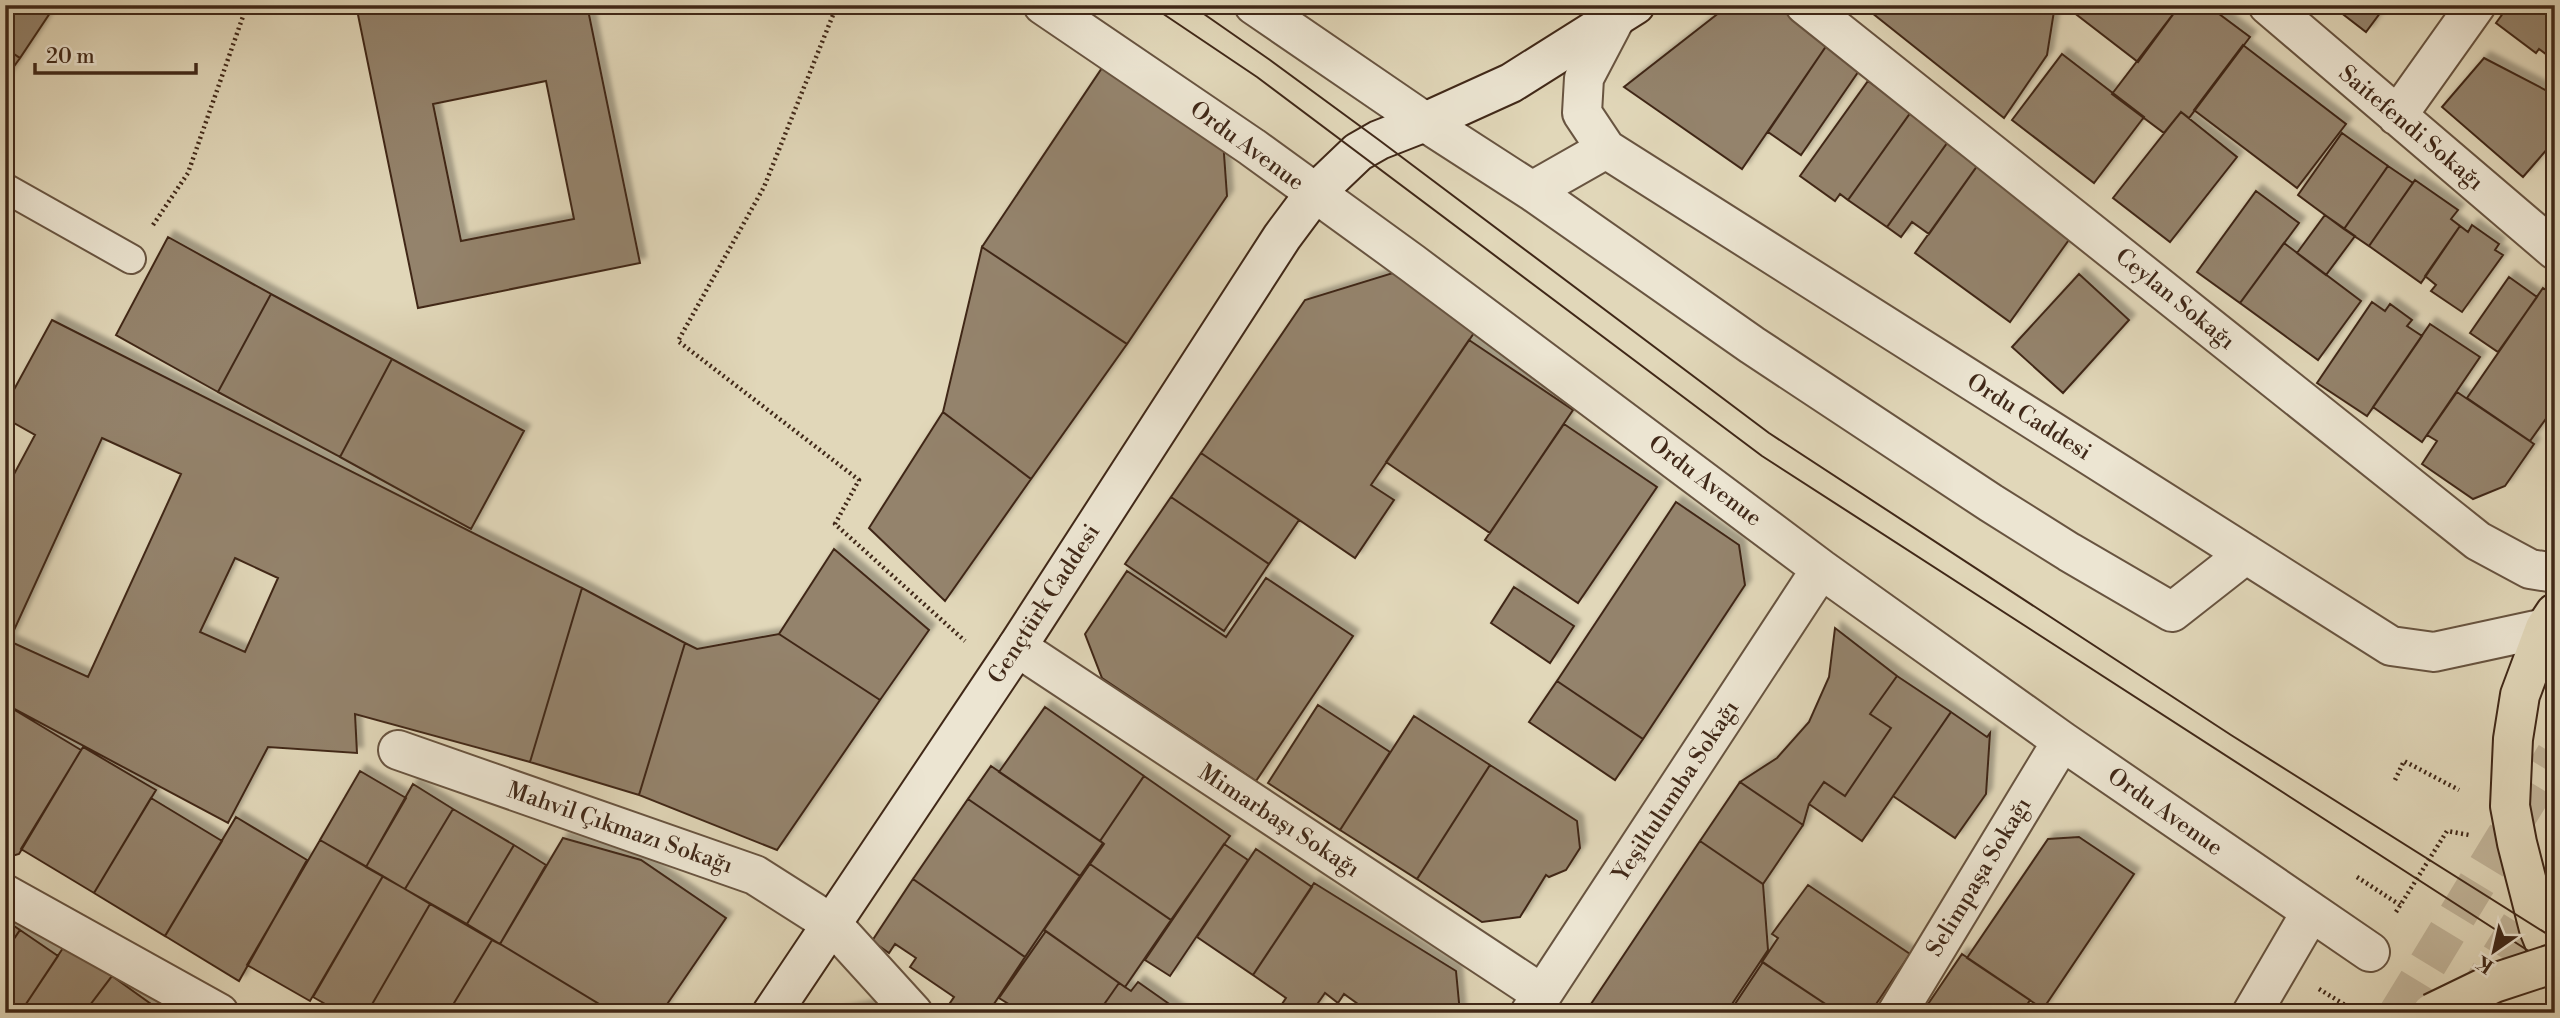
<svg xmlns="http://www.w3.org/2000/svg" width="2560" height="1018" font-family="'Libre Bodoni',serif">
  <defs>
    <filter id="shadow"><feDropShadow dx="6" dy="-6" stdDeviation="2" flood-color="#0004"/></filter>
  </defs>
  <rect width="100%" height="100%" fill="#e1d7b9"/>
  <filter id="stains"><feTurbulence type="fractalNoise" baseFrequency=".00286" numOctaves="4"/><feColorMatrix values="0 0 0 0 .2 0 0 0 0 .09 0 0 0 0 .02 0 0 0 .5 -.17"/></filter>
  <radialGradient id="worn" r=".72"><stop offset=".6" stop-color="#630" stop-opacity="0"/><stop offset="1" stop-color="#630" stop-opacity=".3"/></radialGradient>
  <path fill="#94836c" stroke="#402818" stroke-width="2" fill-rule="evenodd" filter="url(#shadow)" d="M5 5H51L54 7 20 58 5 48Z
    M356 5H587L640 263 418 308ZM546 81 574 219 461 241 433 104Z
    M1729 5H1783L1831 39 1742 169 1624 87Z
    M1862 5H2055L2047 55 2004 118Z
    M2064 5H2180L2138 62Z
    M2180 5H2207L2250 37 2189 118 2181 112 2164 133 2112 94Z
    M2331 5H2386L2366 32Z
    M2509 5H2555V61L2539 49 2536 53 2496 23Z
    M1831 39 1865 62 1801 155 1768 132Z
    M2243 45 2346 124 2297 188 2194 110Z
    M5 48 20 58 5 79Z
    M2062 54 2144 117 2094 183 2012 120Z
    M2484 58 2555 95V140L2523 177 2442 107Z
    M1106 62 1223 140 1227 196 1127 344 982 247Z
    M1868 81 1911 112 1848 200 1840 194 1835 201 1800 176Z
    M1911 112 1950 139 1887 227 1848 200Z
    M2181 112 2237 157 2170 242 2113 198Z
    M2342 133 2388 166 2344 229 2298 195Z
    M1950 139 1980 162 1929 234 1912 222 1901 237 1887 227Z
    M1980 162 2076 230 2010 322 1915 253Z
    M2388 166 2413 183 2369 246 2344 229Z
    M2415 180 2458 210 2451 219 2460 226 2421 283 2369 246Z
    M2256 191 2299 223 2240 303 2197 272Z
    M2325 215 2355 236 2326 275 2297 253Z
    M2472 225 2499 244 2495 250 2503 255 2462 312 2431 291 2436 285 2425 276 2460 226 2468 232Z
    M168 237 271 294 218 392 116 335Z
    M2284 243 2361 301 2318 360 2240 303Z
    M982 247 1127 344 1031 479 943 412Z
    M1396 272 1478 327 1371 485 1394 500 1355 558 1201 453 1305 300Z
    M2079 274 2129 320 2063 393 2012 347Z
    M2509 277 2537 297 2498 352 2470 333Z
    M2543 288 2555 296V406L2530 441 2467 398Z
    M271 294 392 359 340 457 218 392Z
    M2372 302 2385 311 2390 304 2412 320 2407 326 2422 336 2367 416 2317 383Z
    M52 320 582 588 530 762 355 714 357 753 268 747 228 823 5 704V491L35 435 5 418V406ZM102 438 181 474 88 677 9 641ZM235 558 278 578 245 652 200 632Z
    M2430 324 2480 357 2422 442 2373 407Z
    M1469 340 1573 410 1490 533 1386 462Z
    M392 359 524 431 471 529 340 457Z
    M2457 392 2534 444 2505 486 2473 499 2422 464 2437 441 2427 435Z
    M943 412 1031 479 945 601 869 528Z
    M1564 424 1657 487 1578 603 1485 540Z
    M1201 453 1299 520 1269 564 1171 497Z
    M1171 497 1269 564 1224 631 1125 564Z
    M1676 502 1739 545 1745 585 1643 739 1557 681Z
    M834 549 929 630 880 700 779 634Z
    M1127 571 1226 637 1266 578 1353 636 1256 781 1102 678 1085 634Z
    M1514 587 1574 626 1550 663 1491 623Z
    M582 588 685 643 639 795 530 762Z
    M1835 628 1897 676 1870 714 1891 728 1845 796 1824 782 1809 804 1803 825 1740 782 1777 758 1809 722 1829 677Z
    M779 634 880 700 777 850 639 795 685 643 697 649Z
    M1897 676 1951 712 1862 841 1809 804 1824 782 1845 796 1891 728 1870 714Z
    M1557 681 1643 739 1615 780 1529 722Z
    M1318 705 1390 752 1340 830 1268 783Z
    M1045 707 1144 776 1100 841 999 772Z
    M5 709 12 713 5 723Z
    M13 709 81 750 19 854 5 858V723Z
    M1951 712 1987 737 1990 733 1986 794 1955 838 1893 796Z
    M1414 716 1490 765 1417 879 1340 830Z
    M83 747 156 790 94 893 21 849Z
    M1490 765 1577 821 1580 848 1566 870 1549 877 1546 875 1520 917 1482 922 1417 879Z
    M991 766 1103 843 1080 876 968 799Z
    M360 771 406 798 366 867 320 840Z
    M1144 776 1230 836 1171 920 1090 864 1104 844 1100 841Z
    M1740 782 1803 825 1763 884 1700 841Z
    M413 784 453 809 405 889 366 867Z
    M151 798 222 841 165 936 94 893Z
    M968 799 1080 876 1025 957 913 879Z
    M453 809 514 845 467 924 405 889Z
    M236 817 307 860 239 981 165 936Z
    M2079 837 2134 874 2043 1009 1967 958 2048 839Z
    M563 838 641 860 726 918 661 1013H614L500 944Z
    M320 840 383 876 310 1001 247 965Z
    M1700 841 1763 884 1768 950 1726 1013H1585Z
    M1224 844 1248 860 1170 976 1145 960Z
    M514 845 546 865 500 944 467 924Z
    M1256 849 1312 887 1253 975 1197 937Z
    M1090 864 1171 920 1125 987 1044 930Z
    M383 876 430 904 367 1013H341L313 997Z
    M913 879 1025 957 988 1013H954L948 1006 954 997 910 967 916 958 895 944 889 953 872 941Z
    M1314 883 1456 971 1460 1013H1357L1362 1007 1344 994 1338 1003 1325 993 1311 1013H1288L1280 1007 1286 998 1253 975Z
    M1808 885 1910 954 1870 1013H1839L1762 962 1778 938 1772 934Z
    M430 904 492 940 448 1013H367Z
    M5 920 20 930 5 952Z
    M20 930 58 956 20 1013H5V952Z
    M1046 931 1119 983 1098 1013H1023L999 998Z
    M492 940 500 944 614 1013H448Z
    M63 948 112 976 84 1013H20Z
    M1962 954 2030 1000 2022 1013H1922Z
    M1763 962 1773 969 1839 1013H1729Z
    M112 976 151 1004 144 1013H84Z
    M1138 982 1182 1013H1098L1119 983 1131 991Z
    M882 1003 891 1013H836Z
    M151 1004 163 1013H145Z"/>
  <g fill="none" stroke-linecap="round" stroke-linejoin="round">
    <path stroke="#c1b499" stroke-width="38" stroke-dasharray="38 19" stroke-linecap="butt" d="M2470 1005 2555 868
      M2398 1013 2555 755"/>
    <g stroke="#685440" stroke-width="32">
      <path id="lane" d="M5 188 131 259"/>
    </g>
    <g stroke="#685440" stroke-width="42">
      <path id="street" d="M1043 5 1252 147 1412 263 1821 569 2062 741 2370 952
        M1254 5 1425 122 1532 191 1752 345 1991 503 2069 552 2172 612 2246 554
        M1805 5 2478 541 2530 569 2555 573
        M2268 5 2555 250
        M2397 116 2476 5
        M1606 149 1582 113 1584 78 1616 17
        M1532 191 1606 149 2391 646 2434 652 2545 628
        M1017 647 1542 994
        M398 750 755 875 832 924 913 1013
        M5 894 219 1013
        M1530 1013 1821 569
        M1897 1013 2062 741
        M2252 1013 2311 912"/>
    </g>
    <g stroke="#402818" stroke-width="42">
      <path id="secondary" d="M772 1013 1017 647 1282 237 1314 194 1358 152 1379 140 1425 122 1511 83 1635 5"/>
    </g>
    <g stroke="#402818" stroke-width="42">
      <path id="primary" d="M2555 613 2545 628 2520 695 2513 739 2510 806 2517 843 2539 929 2555 969"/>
    </g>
    <path stroke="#402818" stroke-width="4.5" stroke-dasharray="2 3.5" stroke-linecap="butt" d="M837 5 764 187 678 341 859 480 835 524 965 641
      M153 225 188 173 247 5
      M2395 780 2404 761 2459 790
      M2357 877 2400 905
      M2396 912 2447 831 2469 835
      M2319 989 2358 1013"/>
    <use href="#lane" stroke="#ece5d2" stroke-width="28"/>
    <use href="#street" stroke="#ece5d2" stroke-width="38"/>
    <use href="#secondary" stroke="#ece5d2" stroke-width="38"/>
    <use href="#primary" stroke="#e1d7b9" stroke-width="38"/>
    <path stroke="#402818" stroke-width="2" d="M1150 5 1257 77 1762 456 2555 968
      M1191 5 1270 60 1379 140 1769 433 2231 735 2555 939"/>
    <g stroke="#402818" stroke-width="42" stroke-linecap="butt">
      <path id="primary-bridge" d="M2432 1013 2494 983 2555 963"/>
    </g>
    <use href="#primary-bridge" stroke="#e1d7b9" stroke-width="38"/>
  </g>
  <g text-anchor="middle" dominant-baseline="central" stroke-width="5" stroke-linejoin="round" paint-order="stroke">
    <g font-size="23" fill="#402818" stroke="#ece5d2">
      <text transform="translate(2411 128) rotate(40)">Saitefendi Sokağı</text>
      <text transform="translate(1247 146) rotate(36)">Ordu Avenue</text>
      <text transform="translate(2175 299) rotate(39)">Ceylan Sokağı</text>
      <text transform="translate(2029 417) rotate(32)">Ordu Caddesi</text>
      <text transform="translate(1705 481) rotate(37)">Ordu Avenue</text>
      <text transform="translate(1044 604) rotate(-57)">Gençtürk Caddesi</text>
      <text transform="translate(1676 791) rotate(-57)">Yeşiltulumba Sokağı</text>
      <text transform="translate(2165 812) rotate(35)">Ordu Avenue</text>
      <text transform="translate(1279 821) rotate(33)">Mimarbaşı Sokağı</text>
      <text transform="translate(620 828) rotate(19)">Mahvil Çıkmazı Sokağı</text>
      <text transform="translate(1979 877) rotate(-59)">Selimpaşa Sokağı</text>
    </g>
  </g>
  <rect width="2560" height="1018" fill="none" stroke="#e1d7b9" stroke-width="28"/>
  <rect x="7" y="7" width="2546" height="1004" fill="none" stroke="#402818" stroke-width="3.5"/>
  <rect x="14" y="14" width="2532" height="990" fill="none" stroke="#402818" stroke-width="2"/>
  <g transform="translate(2494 951) rotate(214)" stroke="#ece5d2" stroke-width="5" paint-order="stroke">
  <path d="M0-5L12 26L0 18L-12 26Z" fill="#402818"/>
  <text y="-10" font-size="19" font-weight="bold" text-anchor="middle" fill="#402818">K</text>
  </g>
  <path d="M35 63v10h161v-10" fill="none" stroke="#402818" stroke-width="3.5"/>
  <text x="46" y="63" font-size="21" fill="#402818" stroke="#ece5d2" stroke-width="5" paint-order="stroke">20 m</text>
  <rect width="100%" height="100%" filter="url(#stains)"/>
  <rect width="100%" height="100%" fill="url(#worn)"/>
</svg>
